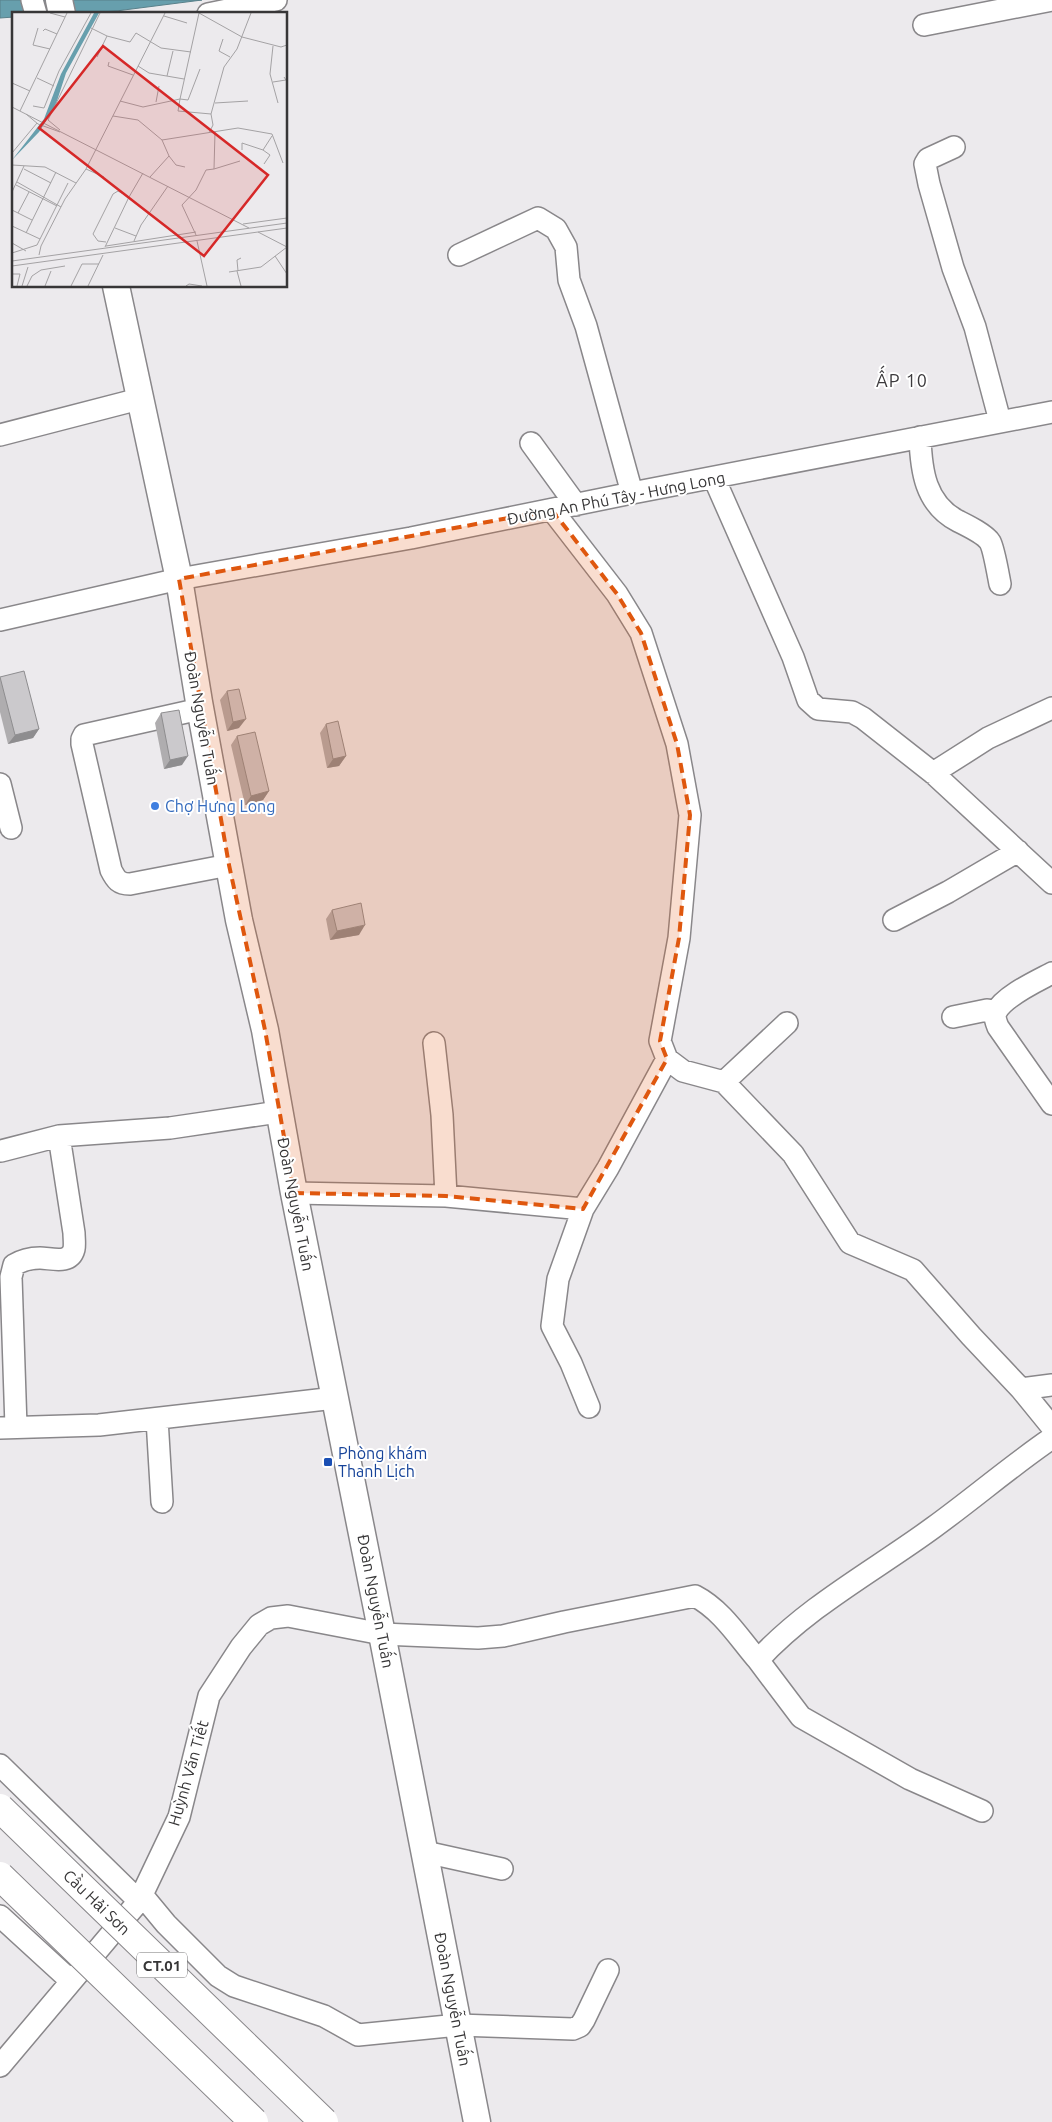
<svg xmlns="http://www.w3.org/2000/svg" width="1052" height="2122" font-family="Ubuntu,sans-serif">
  <rect width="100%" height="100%" fill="#eceaed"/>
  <path fill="#679fad" stroke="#59808a" d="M0 0H202L116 11 70 14H14V17L0 18Z"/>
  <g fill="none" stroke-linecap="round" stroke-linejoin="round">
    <g stroke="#89878a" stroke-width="24">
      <path id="minor" d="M32 0 36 14
        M208 14 276 0
        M924 25 1052 0
        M954 147 928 159 925 164 929 184 953 268 975 327 1000 421
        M459 255 538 218 556 229 566 247 569 280 586 326 632 493
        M0 435 139 399
        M920 437C921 470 925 504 958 521 966 525 985 534 990 542 994 549 998 574 1000 584
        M531 443 576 505
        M714 478 793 657 808 700 818 709 852 712 863 718 933 773 1052 883
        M552 510 617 594 641 633 677 744 690 815 679 938 660 1041 667 1059 683 1071 724 1082 793 1154 850 1243 913 1270 971 1336 1021 1389 1052 1427
        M0 620 179 579 411 538 632 493 1052 412
        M200 709 84 735 82 739V744L111 870C116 880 119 884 130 884L229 865
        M933 773 988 738 1052 708
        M0 784 11 828
        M894 920 948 892 1018 851
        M1052 973C1037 981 1004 996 996 1012 994 1017 996 1022 998 1027L1052 1104
        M953 1017 987 1010 996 1012
        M434 1043 442 1115 446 1196
        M724 1082 787 1023
        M1 1151 59 1136 170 1128 278 1112
        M294 1193 446 1196 583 1209 608 1168 667 1059
        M583 1209 558 1279 552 1326 571 1363 589 1407
        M1021 1389 1052 1385
        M157 1419 162 1502
        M16 1427 11 1277 14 1265C22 1260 30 1258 40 1258 51 1258 70 1265 74 1249 75 1244 74 1238 74 1233L59 1136
        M0 1428 99 1425 335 1398
        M0 1765 139 1901
        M982 1811 910 1779 801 1717 758 1660C809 1605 874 1571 934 1527 974 1498 1011 1466 1052 1438
        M425 1852 502 1869
        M142 1895 166 1924 218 1976 234 1986 324 2016 358 2035 458 2025 573 2029 580 2026 584 2020 608 1970
        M0 1916 71 1981
        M0 2066 139 1901 179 1817 209 1696 241 1647 259 1625 271 1618 288 1616 382 1634 478 1638 503 1636 564 1622 695 1596C722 1610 739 1638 758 1660"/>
    </g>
    <g stroke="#89878a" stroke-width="29">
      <path id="major" d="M59 0 62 14
        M116 286 179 579 199 702 239 920 265 1030 294 1193 382 1634 477 2122"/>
    </g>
    <use href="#minor" stroke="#fff" stroke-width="21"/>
    <use href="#major" stroke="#fff" stroke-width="26"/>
    <g stroke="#89878a" stroke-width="30" stroke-linecap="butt">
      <path id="highway-bridge" d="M0 1808 324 2122
        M0 1876 254 2122"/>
    </g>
    <use href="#highway-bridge" stroke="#fff" stroke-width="28"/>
  </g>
  <path fill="#afadaf" d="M0 677 39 729 33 738 8 744 0 712Z
    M227 691 239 728 227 731 220 700Z
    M161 713 182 765 164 769 155 723Z
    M326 724 346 756 339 766 327 768 320 733Z
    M237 736 269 791 263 800 245 805 231 745Z
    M332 910 359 935 330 940 326 919Z"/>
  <path fill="#8e8d8f" d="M246 719 239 728 227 731 233 722Z
    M39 729 33 738 8 744 15 735Z
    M188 756 182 765 164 769 170 760Z
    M346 756 339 766 327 768 333 759Z
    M269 791 263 800 245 805 251 796Z
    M365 925 359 935 330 940 337 931Z"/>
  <path fill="#cbc9cc" stroke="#8e8d8f" d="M24 671 39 729 15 735 0 677Z
    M239 689 246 719 233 722 227 691Z
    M179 710 188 756 170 760 161 713Z
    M338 721 346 756 333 759 326 724Z
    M255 732 269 791 251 796 237 736Z
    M361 903 365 925 337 931 332 910Z"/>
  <path fill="#df570e" fill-opacity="0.2" stroke="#df570e" stroke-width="4" stroke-dasharray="10 6" stroke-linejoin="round" d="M552 510 617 594 641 633 677 744 690 815 679 938 660 1041 667 1059 583 1209 446 1196 294 1193 265 1030 229 865 179 579Z"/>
  <circle fill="#3f7fe0" stroke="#fff" stroke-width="2" cx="155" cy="806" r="5"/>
  <rect fill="#1a4fb4" stroke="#fff" stroke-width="2" x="323" y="1457" width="10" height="10" rx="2.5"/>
  <g text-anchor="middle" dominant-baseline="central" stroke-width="4" stroke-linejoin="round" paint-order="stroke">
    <rect fill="#fff" stroke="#737273" stroke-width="1" x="137" y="1952.5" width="50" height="25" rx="4"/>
    <g font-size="15" font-weight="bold" fill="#373637">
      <text x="162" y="1965">CT.01</text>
    </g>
    <g font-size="16" fill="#373637" stroke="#fff">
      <text transform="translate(616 498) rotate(-11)">Đường An Phú Tây - Hưng Long</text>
      <text transform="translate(202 718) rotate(80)">Đoàn Nguyễn Tuấn</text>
      <text transform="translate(296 1204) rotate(79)">Đoàn Nguyễn Tuấn</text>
      <text transform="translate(376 1601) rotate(79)">Đoàn Nguyễn Tuấn</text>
      <text transform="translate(188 1773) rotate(-74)">Huỳnh Văn Tiết</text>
      <text transform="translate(97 1902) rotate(44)">Cầu Hải Sơn</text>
      <text transform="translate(453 1999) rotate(79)">Đoàn Nguyễn Tuấn</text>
    </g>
    <g font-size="16" fill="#366cbe" stroke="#fff" text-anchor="start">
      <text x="165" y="806">Chợ Hưng Long</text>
    </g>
    <g font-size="16" fill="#164399" stroke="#fff" text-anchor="start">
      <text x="338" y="1453">Phòng khám<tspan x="338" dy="18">Thanh Lịch</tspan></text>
    </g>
    <g font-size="18" letter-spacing="1" fill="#3c3a3d" stroke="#fff">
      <text x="902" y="380">ẤP 10</text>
    </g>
  </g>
  <g transform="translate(12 12)">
    <rect width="275" height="275" fill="#eceaed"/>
    <path d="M82 1H87L54 61 43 95 27 120 0 148 32 107 49 62Z" fill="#679fad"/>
    <path fill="none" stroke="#a4a2a4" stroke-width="1" d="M38 1 53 5M187 1 230 25 269 35 275 33M152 4 175 11M26 16 21 33 38 37M79 16 95 24M31 19 33 17 45 22M211 27 207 39 218 45M261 34 258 62 266 91M85 45 95 24 118 30 124 21 149 36 179 40M97 50 96 54 121 63M126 54 137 61 172 67M188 57 176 88 168 87 166 99 199 102 201 113 197 121M155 64 161 39M25 66 42 74M261 70 274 68 272 65M0 71 18 79M108 89 131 95 168 87 187 1M144 90 147 74M203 91 236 89M21 94 32 96 47 59 79 1M0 95 237 216M8 99 55 1M14 102 26 112 48 120M199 102 212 55 225 37 239 1M101 104 126 108 150 128 226 116 260 122 271 151M48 118 36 108 88 1M203 120 202 157 228 149M230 138V131L251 138M0 141 25 111M157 144 164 153 173 155M252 152 258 143 251 138 260 124M0 153 33 155 64 171M12 157 39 171M74 157 92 165M138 165 157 144 150 128M5 170 49 195M4 173 45 194M0 180 12 154M117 185 131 161M0 198 20 208M6 201 17 180M231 212 275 206M0 214 28 227M103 216 124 224M246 220 275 235M14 221 44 160M184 223 170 193 184 178 194 158 202 157M122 229 129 213 156 174M185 229 195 274M0 231 14 239M94 234 184 220M93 235 117 185 106 179 101 182 81 222 86 229 94 230M0 241 25 233 56 171M27 243 29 234 53 187 74 157 153 1M263 244 275 262M0 249 275 211M0 254 275 216M225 259 229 274M226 259 225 248 229 246M217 260 249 255 275 235M0 262H8L5 274M10 274 16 255M15 274 20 264 29 258 53 254M33 274 39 259M59 274 70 252H87M76 274 91 243M174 274 177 272 190 274"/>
    <path fill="#d62828" fill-opacity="0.15" stroke="#d62828" stroke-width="2.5" d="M91 34 256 163 192 244 27 116Z"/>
    <rect width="275" height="275" fill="none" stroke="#373637" stroke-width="2.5"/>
  </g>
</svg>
